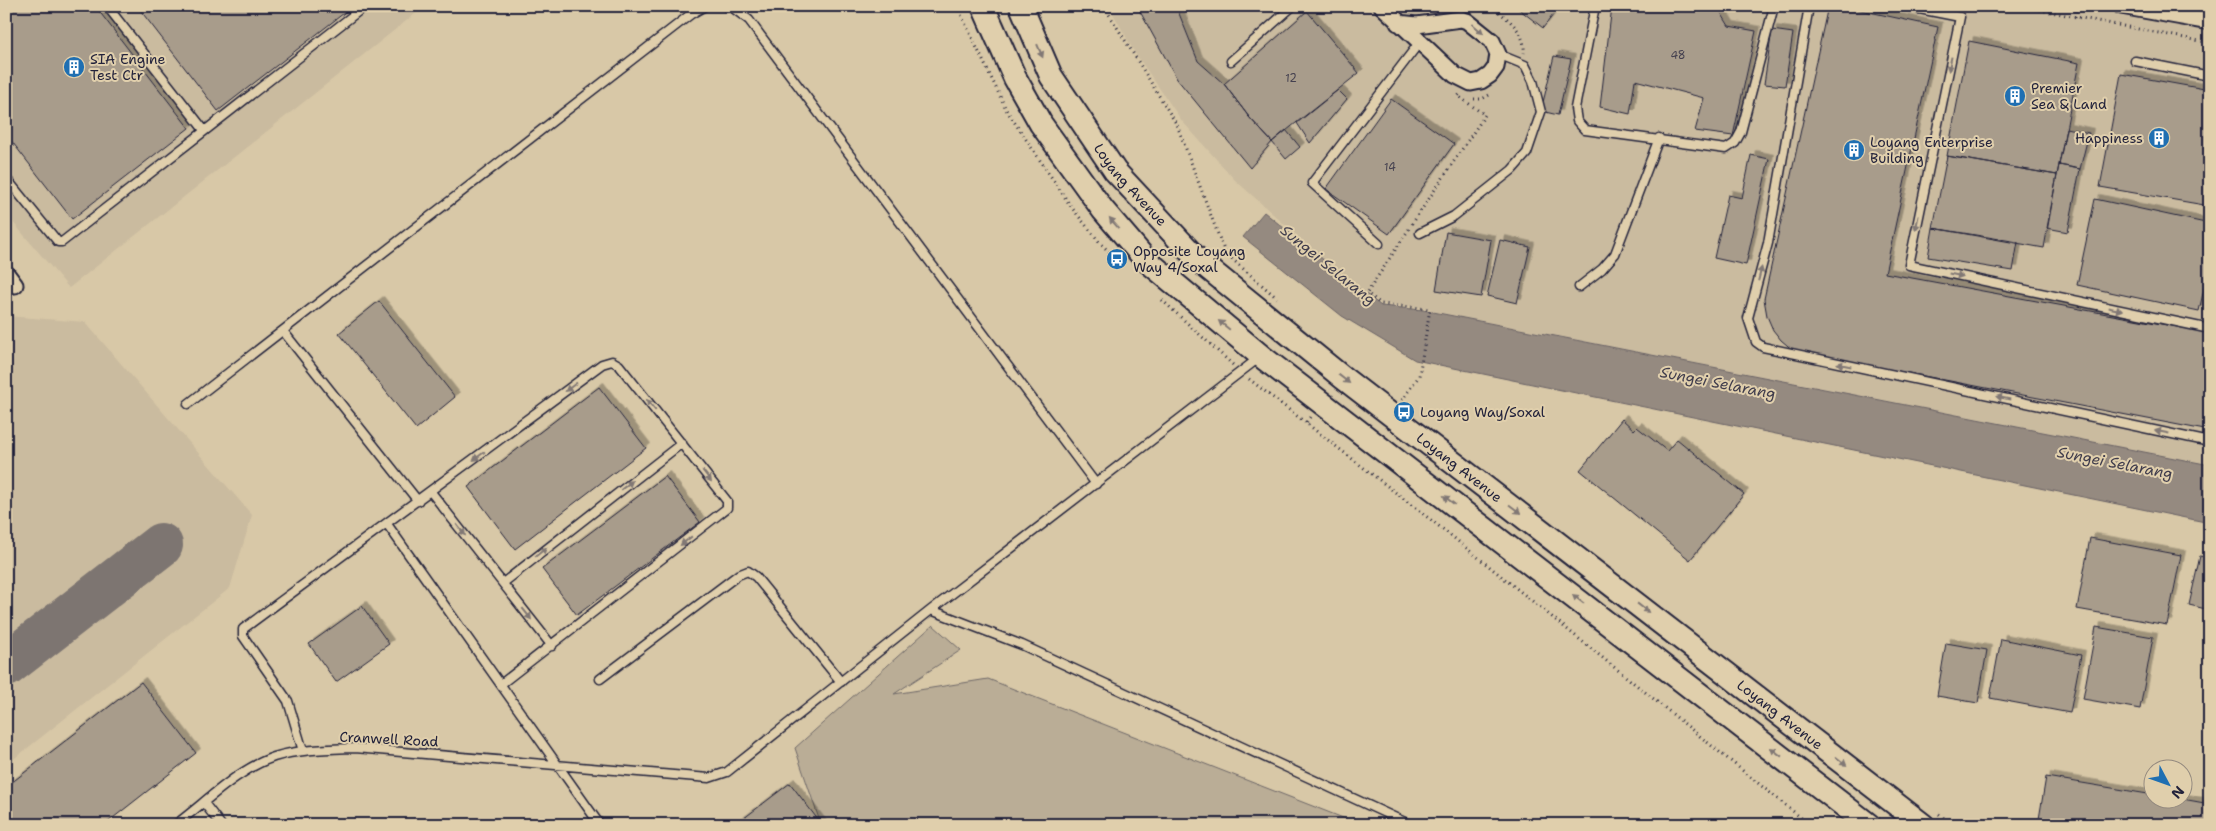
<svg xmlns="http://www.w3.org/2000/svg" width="2216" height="831" font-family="'Shantell Sans',sans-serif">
  <defs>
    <filter id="shadow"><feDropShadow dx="4.5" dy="-4.5" stdDeviation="0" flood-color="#0004"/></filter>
  </defs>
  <rect width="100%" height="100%" fill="#d8c8a7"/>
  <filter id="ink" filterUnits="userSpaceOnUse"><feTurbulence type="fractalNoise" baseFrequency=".02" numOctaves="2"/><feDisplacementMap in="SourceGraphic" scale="10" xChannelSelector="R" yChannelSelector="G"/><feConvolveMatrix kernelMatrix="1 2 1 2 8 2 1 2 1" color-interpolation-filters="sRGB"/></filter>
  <g filter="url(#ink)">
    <path fill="#cabb9f" d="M6 6H425L69 288 6 214Z
      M1109 6H2210V465L1431 311V309L1382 304 1331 266 1235 180 1182 121 1135 53Z
      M6 316 85 322 252 515 230 588 6 765Z"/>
    <path fill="#baad96" stroke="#6e6868" d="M933 625 961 650 894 694 988 679 1361 825H821L795 748Z"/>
    <path fill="#958a80" stroke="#676064" d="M1264 212 1381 306 1423 310 2210 465V523L1415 360 1342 316 1243 237Z"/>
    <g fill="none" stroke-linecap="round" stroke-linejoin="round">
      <path stroke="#7d7571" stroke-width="44" d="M6 665 161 545"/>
    </g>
    <path fill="#a89c8b" stroke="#22223b" filter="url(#shadow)" d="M6 6H95L189 128 72 219 6 134Z
      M137 6H353L218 111Z
      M1137 6H1176L1198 61 1224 84 1249 117 1272 142 1250 168 1177 79Z
      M1515 6H1560L1543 28Z
      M1612 6H1717L1729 26 1756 31 1733 136 1695 131 1704 98 1635 80 1630 114 1600 107Z
      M1828 6H1842L1938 27 1885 273 2210 333V431L1794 351 1781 340 1773 330 1767 316 1764 299Z
      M1307 11 1359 73 1272 142 1249 117 1224 84Z
      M1772 30 1793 33 1785 86 1764 84Z
      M1969 41 2079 63 2057 175 1947 156Z
      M1554 56 1571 59 1558 115 1541 111Z
      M2121 74 2210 90V206L2100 187Z
      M1338 90 1347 99 1310 143 1297 123Z
      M1391 99 1454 144 1389 234 1326 189Z
      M2066 128 2089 133 2080 169 2059 165Z
      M1286 130 1300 147 1286 159 1272 142Z
      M1751 155 1769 159 1746 265 1714 258 1728 195 1742 198Z
      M1947 156 2057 175 2044 248 1933 228Z
      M2059 165 2080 169 2068 232 2047 228Z
      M2095 199 2210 224V262L2199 311 2077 285Z
      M1933 228 2018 242 2013 271 1928 257Z
      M1446 232 1491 240 1481 297 1436 290Z
      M1500 240 1530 247 1517 303 1487 296Z
      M379 301 455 397 416 429 339 333Z
      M599 387 646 448 515 549 468 487Z
      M1622 419 1634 430 1637 427 1667 451 1677 439 1744 494 1690 560 1580 470Z
      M665 476 700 522 577 615 542 569Z
      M2090 538 2181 555 2167 625 2077 609Z
      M2200 556 2210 558V610L2189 605Z
      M362 606 389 644 336 682 309 644Z
      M2096 627 2153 637 2140 709 2083 699Z
      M2001 639 2081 655 2070 713 1990 698Z
      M1946 643 1987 650 1978 703 1937 696Z
      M141 682 196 753 104 825H6V787Z
      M2046 777 2154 795V798H2177L2210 804V825H2038Z
      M790 783 822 825H735Z"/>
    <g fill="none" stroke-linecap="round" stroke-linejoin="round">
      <g stroke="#22223b" stroke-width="11">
        <path id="service" d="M107 6 204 130
          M725 6 733 8 749 20 1096 484
          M1595 6 1575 108 1577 121 1585 130 1726 149 1735 143 1741 132 1774 6
          M1809 6 1768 243 1748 318 1756 342 1763 347 2210 442
          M1904 6 1960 17 1909 265 2210 329
          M1231 61 1293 6
          M2135 61 2210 76
          M6 178 58 242H62L365 6
          M1420 233 1454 216 1512 170 1527 153 1541 112 1533 81 1525 65 1498 54
          M1379 244 1312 183 1419 43
          M1579 287 1602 269 1615 254 1659 138
          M283 331 418 501
          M188 404 691 14 705 6
          M431 492 552 646
          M387 524 600 825
          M503 583 682 443
          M931 610 1022 645 1411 825
          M600 679 738 575 748 571 756 577 841 682
          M303 751 288 701 243 636V629L602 364 612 361 619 365 727 501V508L501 684
          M204 803 221 825
          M175 825C206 802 238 769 274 757 300 749 328 749 355 748L709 778 727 772 931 610 1260 357"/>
      </g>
      <g stroke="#22223b" stroke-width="19">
        <path id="minor" d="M1382 6 1455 75 1471 83 1481 81 1490 75 1496 67 1498 54 1492 41 1467 21 1461 19 1417 25 1398 23
          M2121 6 2210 22
          M6 273 15 285"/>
      </g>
      <g stroke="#22223b" stroke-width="26">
        <g id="primary">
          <path d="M983 6 1015 78 1041 124 1103 210 1145 259 1261 356 1869 825"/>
          <path id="s1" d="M1021 6 1051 76 1115 171 1198 260 1342 377 1923 825"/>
        </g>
      </g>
      <path stroke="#22223b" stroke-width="3" stroke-dasharray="1 4" stroke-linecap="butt" d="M957 6 1007 111 1072 208 1101 244 1120 262
        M1104 6 1177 125 1225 253 1277 298
        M1409 6H1413
        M1491 6C1507 18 1526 31 1524 53
        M2020 6 2210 43
        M2075 17 2077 6
        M1474 99H1482L1491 94
        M1412 224 1485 115 1458 96 1460 94
        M1162 300 1233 365
        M1249 379 1306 423
        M1402 400 1419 376 1430 309 1381 304 1367 293 1409 229
        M1310 417 1306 423 1449 534 1810 825
        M1939 814 1953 825"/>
      <use href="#service" stroke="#e0cfac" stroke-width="8"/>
      <use href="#minor" stroke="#e0cfac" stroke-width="15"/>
      <use href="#primary" stroke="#e0cfac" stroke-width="22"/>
    </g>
    <defs><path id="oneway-solid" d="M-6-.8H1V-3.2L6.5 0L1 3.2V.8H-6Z" transform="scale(1.25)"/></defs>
    <g fill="#817874">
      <use href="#oneway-solid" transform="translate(1478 29) rotate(41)"/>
      <use href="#oneway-solid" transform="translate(1040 51) rotate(67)"/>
      <use href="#oneway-solid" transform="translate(1950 64) rotate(102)"/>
      <use href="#oneway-solid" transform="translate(1114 223) rotate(-131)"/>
      <use href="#oneway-solid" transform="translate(1917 223) rotate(102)"/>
      <use href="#oneway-solid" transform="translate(1760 274) rotate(-76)"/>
      <use href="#oneway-solid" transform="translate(1956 275) rotate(12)"/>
      <use href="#oneway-solid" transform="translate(2115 309) rotate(12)"/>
      <use href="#oneway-solid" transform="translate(1224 325) rotate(-141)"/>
      <use href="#oneway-solid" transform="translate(1844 365) rotate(-168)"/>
      <use href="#oneway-solid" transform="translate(1344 379) rotate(38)"/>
      <use href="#oneway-solid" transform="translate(571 387) rotate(143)"/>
      <use href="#oneway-solid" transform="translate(2003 398) rotate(-168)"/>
      <use href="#oneway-solid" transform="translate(651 405) rotate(-129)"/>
      <use href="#oneway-solid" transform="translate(2162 432) rotate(-168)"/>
      <use href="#oneway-solid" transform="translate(479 456) rotate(143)"/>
      <use href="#oneway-solid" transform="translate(707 476) rotate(52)"/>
      <use href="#oneway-solid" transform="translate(627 485) rotate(-38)"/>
      <use href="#oneway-solid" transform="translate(1449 500) rotate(-142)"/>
      <use href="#oneway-solid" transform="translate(1515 509) rotate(37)"/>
      <use href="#oneway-solid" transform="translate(461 530) rotate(52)"/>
      <use href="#oneway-solid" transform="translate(686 541) rotate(142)"/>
      <use href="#oneway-solid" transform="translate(541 552) rotate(-38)"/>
      <use href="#oneway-solid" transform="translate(1578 599) rotate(-142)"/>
      <use href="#oneway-solid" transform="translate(1643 608) rotate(38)"/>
      <use href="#oneway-solid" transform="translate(527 614) rotate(52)"/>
      <use href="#oneway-solid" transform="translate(1776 752) rotate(-142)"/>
      <use href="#oneway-solid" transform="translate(1841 761) rotate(38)"/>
    </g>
  </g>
  <defs>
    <g id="building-disc" transform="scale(1.125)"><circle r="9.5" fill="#1f6fb2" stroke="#e0cfac"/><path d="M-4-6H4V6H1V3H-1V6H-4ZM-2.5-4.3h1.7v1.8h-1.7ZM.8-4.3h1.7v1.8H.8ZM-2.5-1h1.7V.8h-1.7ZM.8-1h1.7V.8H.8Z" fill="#fff"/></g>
    <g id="bus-disc" transform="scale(1.125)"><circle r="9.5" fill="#1f6fb2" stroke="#e0cfac"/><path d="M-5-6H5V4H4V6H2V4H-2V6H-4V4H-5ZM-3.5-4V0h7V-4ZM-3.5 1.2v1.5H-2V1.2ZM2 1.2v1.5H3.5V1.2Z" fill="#fff"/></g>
  </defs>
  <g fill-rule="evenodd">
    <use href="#building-disc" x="74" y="67"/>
    <use href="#building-disc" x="2015" y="96"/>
    <use href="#building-disc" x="2159" y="138"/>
    <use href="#building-disc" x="1854" y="150"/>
    <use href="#bus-disc" x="1117" y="259"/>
    <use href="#bus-disc" x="1404" y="412"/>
  </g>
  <g text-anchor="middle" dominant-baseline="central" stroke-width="4" stroke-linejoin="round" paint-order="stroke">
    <g font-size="11" fill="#44404f">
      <text x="1678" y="55">48</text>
      <text x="1291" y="78">12</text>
      <text x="1390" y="167">14</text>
    </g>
    <g font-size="14" fill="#22223b" stroke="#e0cfac" text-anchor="start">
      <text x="90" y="59">SIA Engine<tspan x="90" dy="16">Test Ctr</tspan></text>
      <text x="2031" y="88">Premier<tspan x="2031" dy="16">Sea &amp; Land</tspan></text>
      <text x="2143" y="138" text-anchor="end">Happiness</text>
      <text x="1870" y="142">Loyang Enterprise<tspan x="1870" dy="16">Building</tspan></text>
      <text x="1133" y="251">Opposite Loyang<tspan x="1133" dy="16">Way 4/Soxal</tspan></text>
      <text x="1420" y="412">Loyang Way/Soxal</text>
    </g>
    <g font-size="14" fill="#22223b" stroke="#e0cfac">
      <text stroke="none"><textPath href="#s1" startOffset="211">Loyang Avenue</textPath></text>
      <text stroke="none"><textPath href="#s1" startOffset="646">Loyang Avenue</textPath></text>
      <text stroke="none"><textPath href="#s1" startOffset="1051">Loyang Avenue</textPath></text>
      <text transform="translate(389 739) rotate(3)">Cranwell Road</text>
    </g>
    <g font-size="15" font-style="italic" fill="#3f3c4c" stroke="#e0cfac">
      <text transform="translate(1328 265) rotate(39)">Sungei Selarang</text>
      <text transform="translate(1718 383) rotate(11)">Sungei Selarang</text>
      <text transform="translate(2115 463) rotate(11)">Sungei Selarang</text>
    </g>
  </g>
  <rect width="2216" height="831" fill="none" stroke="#e0cfac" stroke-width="25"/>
  <rect x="12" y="12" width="2191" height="806" fill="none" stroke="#22223b" stroke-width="2" filter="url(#ink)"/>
  <g transform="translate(2168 784) rotate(131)"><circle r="24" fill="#e0cfac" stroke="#948a7f"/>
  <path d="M0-4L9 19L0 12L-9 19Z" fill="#1f6fb2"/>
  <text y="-8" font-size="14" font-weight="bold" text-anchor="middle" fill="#22223b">N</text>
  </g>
</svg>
